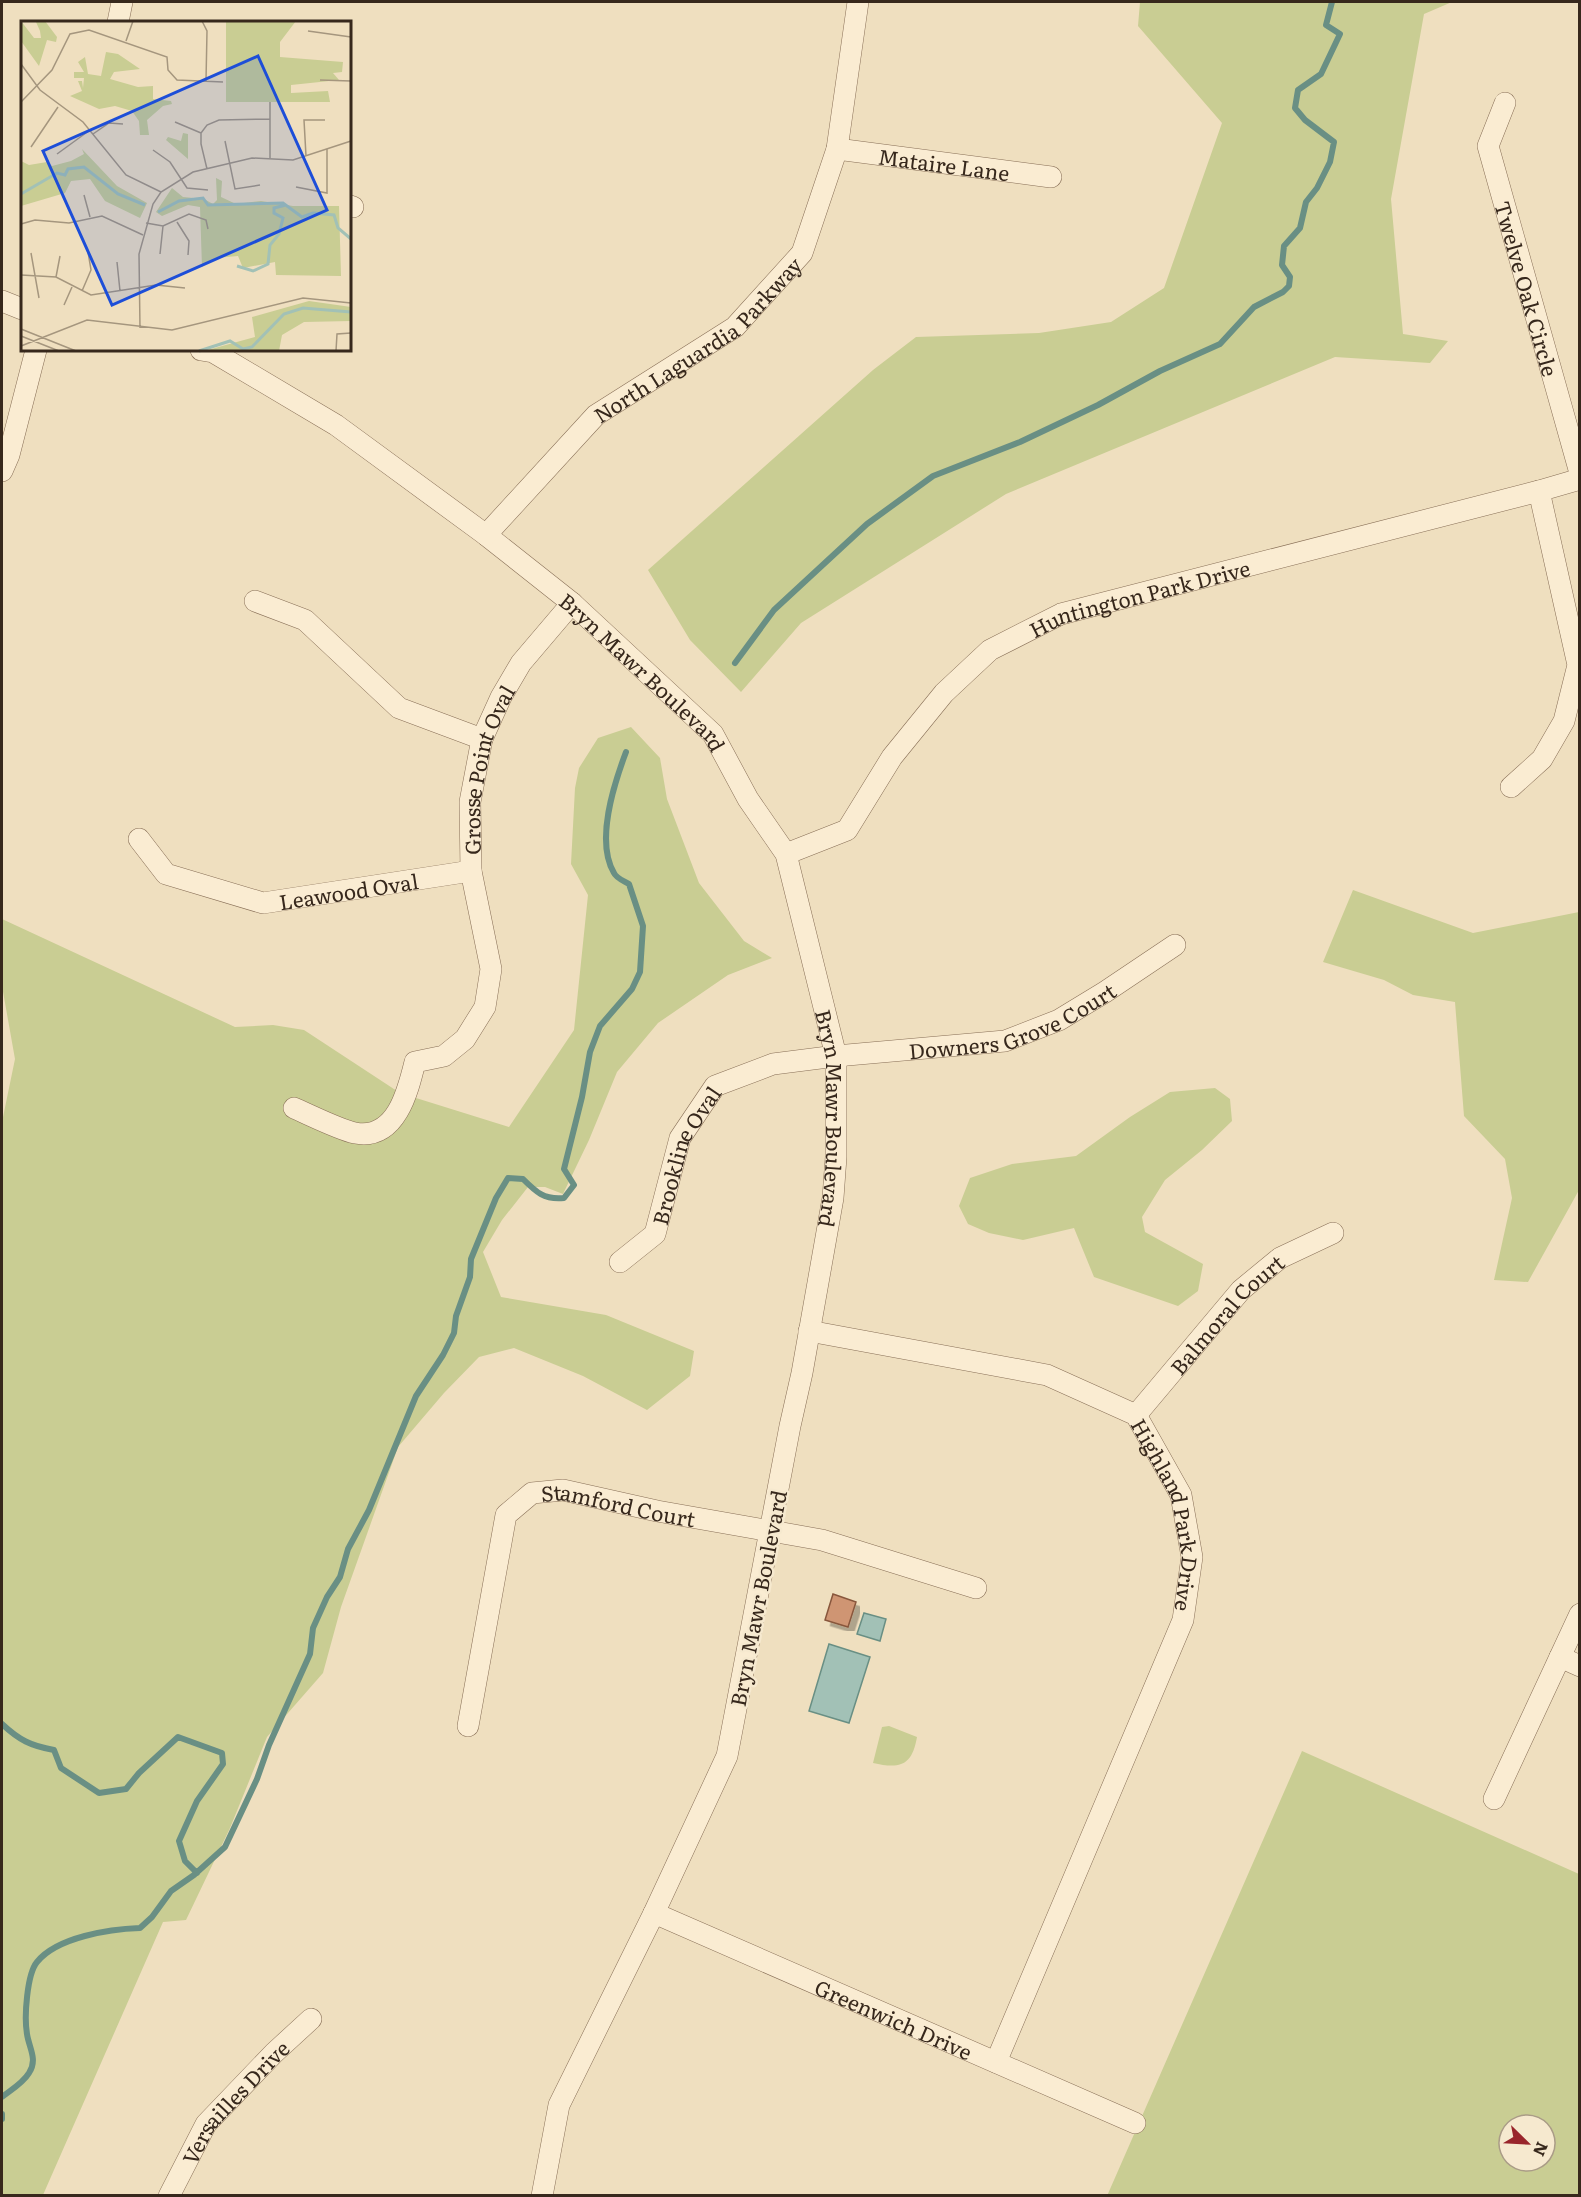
<svg xmlns="http://www.w3.org/2000/svg" width="1581" height="2197" font-family="Literata,serif">
  <defs>
    <filter id="shadow"><feDropShadow dx="5.5" dy="5.5" stdDeviation="0" flood-color="#0004"/></filter>
  </defs>
  <rect width="100%" height="100%" fill="#efdfbf"/>
  <path fill="#c9cd93" fill-rule="evenodd" d="M1140 2H1452L1424 14 1391 199 1403 334 1448 341 1430 363 1335 357 1006 494 801 623 741 692 690 640 648 570 873 370 916 337 1039 333 1111 322 1164 288 1222 123 1138 26Z
    M631 727 660 758 667 799 699 883 744 941 772 958 728 975 658 1023 617 1072 589 1140 563 1194 545 1187H528L502 1220 483 1252 501 1297 606 1315 694 1351 690 1376 647 1410 583 1376 514 1348 479 1357 444 1393 398 1447 341 1607 323 1673 267 1737 230 1828 186 1920 163 1922 43 2195 2 2196V1122L15 1059 2 986V919L235 1027 273 1025 304 1030 400 1093 509 1127 574 1030 588 895 571 864 575 788 579 768 598 738Z
    M1353 890 1473 933 1579 912V1190L1528 1282 1494 1280 1512 1198 1505 1159 1464 1116 1455 1002 1413 995 1384 980 1323 962Z
    M1215 1088 1230 1099 1232 1121 1202 1150 1165 1180 1142 1217 1145 1232 1203 1264 1198 1291 1178 1306 1094 1277 1074 1228 1023 1240 989 1233 968 1224 959 1206 970 1178 1012 1164 1076 1156 1130 1117 1170 1092Z
    M889 1726 917 1737C912 1766 900 1769 873 1763L882 1727Z
    M1302 1751 1579 1874V2195L1107 2196ZM1509 2125H1545V2161H1509Z"/>
  <path fill="#a2c1b6" stroke="#698f84" stroke-width="1.5" d="M864 1613 886 1619 880 1641 857 1634Z
    M829 1644 870 1657 849 1723 809 1711Z"/>
  <g fill="none" stroke-linecap="round" stroke-linejoin="round">
    <path stroke="#698f84" stroke-width="6" d="M735 663 774 610 867 524 933 476 1020 442 1098 405 1160 371 1220 344 1254 307 1283 292 1289 286 1290 277 1282 265 1284 246 1300 228 1306 202 1317 188 1330 162 1334 142 1305 120 1295 108 1298 90 1321 74 1340 34 1326 25 1332 2
      M2 1724C19 1740 31 1746 54 1750L61 1768 99 1793 126 1789 139 1773 178 1737 222 1753 223 1764 197 1801 179 1841 185 1861 197 1873
      M2 2097C11 2090 23 2083 29 2073 38 2059 29 2048 27 2034 24 2017 27 1974 37 1962 57 1937 110 1929 140 1928L152 1917 171 1891 194 1875 225 1847 257 1779 269 1745 310 1654 313 1628 327 1597 340 1577 348 1549 369 1510 416 1396 443 1355 454 1333 456 1316 470 1277 471 1259 496 1198 508 1178 523 1179C536 1192 544 1200 564 1198L574 1185 564 1169 582 1097 590 1052 600 1026 632 989 640 972 643 926 629 884C624 881 616 878 614 873 595 841 614 784 626 752
      M2 2114V2119"/>
  </g>
  <path fill="#cf9573" stroke="#88573c" stroke-width="1.5" filter="url(#shadow)" d="M833 1594 856 1602 848 1627 825 1620Z"/>
  <g fill="none" stroke-linecap="round" stroke-linejoin="round">
    <g stroke="#886f57" stroke-width="22">
      <g id="minor">
        <path d="M118 22 122 2"/>
        <path id="s1" d="M1505 103 1488 146 1580 473"/>
        <path id="s2" d="M837 149 1051 177"/>
        <path d="M350 206 353 207"/>
        <path d="M2 301 22 309"/>
        <path id="s3" d="M201 350 213 352 336 425 486 535 572 603 713 734 748 799 786 854 836 1056V1157L833 1198 802 1373 790 1426 727 1756 654 1913 559 2105 542 2196"/>
        <path d="M2 471 9 455 36 350"/>
        <path id="s4" d="M486 535 596 415 735 327 802 253 837 149 858 2"/>
        <path d="M255 601 305 620 399 708 482 739"/>
        <path d="M1511 787 1542 759 1564 721 1578 665 1539 491"/>
        <path id="s5" d="M139 839 166 874 263 903 471 871"/>
        <path id="s6" d="M786 854 847 830 892 757 944 693 990 650 1061 614 1539 491 1580 479"/>
        <path id="s7" d="M294 1108C310 1115 340 1130 355 1133 396 1141 408 1091 415 1062L444 1056 465 1039 485 1007 491 969 471 871 470 802 482 739 501 697 521 663 572 603"/>
        <path id="s8" d="M620 1262 655 1234 680 1138 715 1086 773 1064 836 1056 1005 1041 1059 1020 1105 992 1175 945"/>
        <path id="s9" d="M809 1331 1047 1375 1136 1415 1181 1495 1192 1557 1183 1620 996 2062"/>
        <path id="s10" d="M1136 1415 1241 1290 1280 1258 1333 1233"/>
        <path d="M1560 1657 1580 1666"/>
        <path id="s11" d="M468 1726 506 1515 532 1493 563 1490 657 1511 822 1540 976 1588"/>
        <path d="M1494 1799 1580 1614"/>
        <path id="s12" d="M654 1913 1135 2123"/>
        <path id="s13" d="M169 2196 206 2124 274 2053 311 2019"/>
      </g>
    </g>
    <use href="#minor" stroke="#faecd2" stroke-width="21"/>
  </g>
  <g text-anchor="middle" dominant-baseline="central" stroke-width="5" stroke-linejoin="round" paint-order="stroke">
    <g font-size="21" fill="#37281c" stroke="#f6e9cf">
      <text stroke="none"><textPath href="#s2" startOffset="108">Mataire Lane</textPath></text>
      <text stroke="none"><textPath href="#s1" startOffset="194">Twelve Oak Circle</textPath></text>
      <text stroke="none"><textPath href="#s4" startOffset="290">North Laguardia Parkway</textPath></text>
      <text stroke="none"><textPath href="#s6" startOffset="456">Huntington Park Drive</textPath></text>
      <text stroke="none"><textPath href="#s3" startOffset="550">Bryn Mawr Boulevard</textPath></text>
      <text stroke="none"><textPath href="#s7" startOffset="507">Grosse Point Oval</textPath></text>
      <text stroke="none"><textPath href="#s5" startOffset="232">Leawood Oval</textPath></text>
      <text stroke="none"><textPath href="#s8" startOffset="514">Downers Grove Court</textPath></text>
      <text stroke="none"><textPath href="#s3" startOffset="1054">Bryn Mawr Boulevard</textPath></text>
      <text stroke="none"><textPath href="#s8" startOffset="130">Brookline Oval</textPath></text>
      <text stroke="none"><textPath href="#s10" startOffset="136">Balmoral Court</textPath></text>
      <text stroke="none"><textPath href="#s11" startOffset="336">Stamford Court</textPath></text>
      <text stroke="none"><textPath href="#s9" startOffset="447">Highland Park Drive</textPath></text>
      <text transform="translate(757 1598) rotate(-79)">Bryn Mawr Boulevard</text>
      <text stroke="none"><textPath href="#s12" startOffset="262">Greenwich Drive</textPath></text>
      <text stroke="none"><textPath href="#s13" startOffset="116">Versailles Drive</textPath></text>
    </g>
  </g>
  <g transform="translate(21 21)">
    <rect width="330" height="330" fill="#efdfbf"/>
    <path d="M0 0 13 17H20L19 10 15 1 7 0H24L36 16 35 21 26 19 18 45 0 20ZM205 0H275L259 21V36L322 41 321 51 312 52 318 59 270 64V72L307 70 309 81H205ZM85 31 97 33 119 48 93 51 89 58 117 66 132 65V78L150 80 151 83 142 85 126 99 128 114H119L118 100 111 90 94 85 78 88 49 75 61 70 57 60H61L62 67 63 57H53V51H63L57 41 64 36 67 53 80 55ZM162 112 167 113V138L145 119 147 116 160 120ZM61 128 96 165 126 182 119 197 84 180 69 158 50 160 44 172 0 185V140L8 144 26 141 31 145 50 140 63 133ZM195 157 201 160 200 176 215 183 240 180 272 185H318L320 255 255 254 254 241 222 247 217 235 194 237 181 246 179 186 167 184 141 195 135 191 151 167 162 176 183 178 192 183 196 179ZM288 280 330 286V300L283 301 261 314 258 330H183L234 316 231 296Z" fill="#c9cd93"/>
    <path fill="none" stroke="#a2c1b6" stroke-width="3" d="M0 173 36 152 44 154 47 148 63 146 97 173 124 184M137 191 158 180 182 177 187 184 262 182 281 196 292 192 313 194 317 207 330 218M216 245 232 250 247 243 249 224 258 213 262 197 253 192V187L265 184M178 330 209 320 222 328 231 326 263 293 282 287 330 291"/>
    <path fill="none" stroke="#a5967e" stroke-width="1.5" d="M181 0 186 10 185 60M287 10 330 16M105 20 112 0M0 43 19 69 62 101 105 154 140 171M299 59 330 60M0 81 31 49 49 13 68 9 146 36 147 49 156 59 202 61M249 81V137M154 101 180 112M72 113 88 102 102 103M204 120 214 168 239 164M10 126 37 86M132 129 149 141 166 167 187 169M36 133 69 109M285 135 283 99H304M186 148 180 123V112L186 104 198 99 249 98M275 166 306 172V128M63 174 69 196M156 201 168 220 167 234M125 202 142 205 168 193 185 199 187 208M0 203 14 199 48 202 81 195 122 214M10 232 18 277M139 233 142 205M96 241 99 270M0 254 35 256 70 274 135 264 164 267M35 256 39 235M61 270 70 249 67 231M43 284 51 266M119 307 118 233 132 183 140 171 172 151 231 137 272 139 330 120M0 308 55 330M0 315 38 330M0 325 66 299 151 309 282 277 330 282M315 330 316 313 330 312"/>
    <path fill="#1d4ed8" fill-opacity="0.15" stroke="#1d4ed8" stroke-width="3" d="M237 35 306 189 91 284 22 130Z"/>
    <rect width="330" height="330" fill="none" stroke="#37281c" stroke-width="3"/>
  </g>
  <rect width="1581" height="2197" fill="none" stroke="#37281c" stroke-width="6"/>
  <g transform="translate(1527 2143) rotate(114)"><circle r="28" fill="#f6e9cf" stroke="#aa9c87" stroke-width="1.5"/>
  <path d="M0-4.5L10 22L0 15L-10 22Z" fill="#99252b"/>
  <text y="-9" font-size="16" font-weight="bold" text-anchor="middle" fill="#37281c">N</text>
  </g>
</svg>
